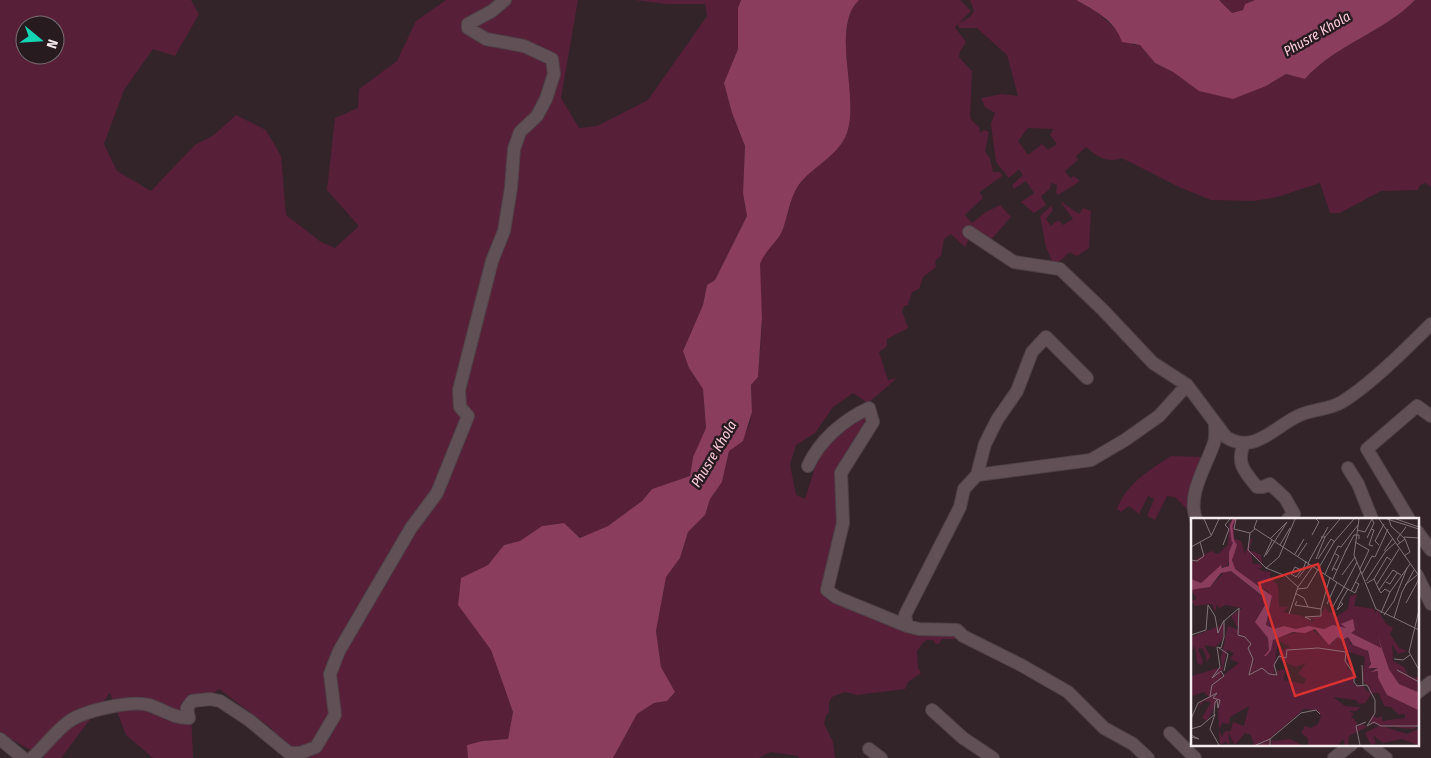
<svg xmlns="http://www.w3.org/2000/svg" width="1431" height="758" font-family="'Fira Sans Condensed',sans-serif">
  <rect width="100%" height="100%" fill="#322429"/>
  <path fill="#581f38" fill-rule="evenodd" d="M0 0H191L199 14 175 56 153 49 124 90 104 144 117 171 151 191 195 145 214 135 236 115 266 130 281 156 286 215 321 242 335 248 359 226 327 190 335 118 358 108 359 89 397 61 416 21 446 0H578L561 98 579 128 597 126 648 100 707 16 705 4H667L634 0H741L738 8V49L724 83 732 113 745 146 743 193 747 216 715 280 707 285 703 305 683 351 689 368 703 389 706 428 693 457 690 476 652 489 642 501 608 526 581 538 563 523 542 526 520 541 504 545 488 565 461 578 458 605 491 650 513 712 508 739 482 741 467 745 468 758H298L271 728 219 689 191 712 193 758H153L126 735 110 693 61 758H45L0 733ZM25 25H55V55H25Z
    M859 0H960L971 11 955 27 966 42 960 51 959 57 972 71 970 116 972 121 979 127 980 133 984 130 989 132 985 152 990 158 993 172H1000L1002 176 980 192 983 198 965 215 972 223 986 212 1000 205 1011 217 989 242 970 230 967 233 970 237 965 247 951 234 944 239 941 256 935 261 936 267 923 277 919 289 912 292 908 305 904 306 902 311 908 328 887 339V346L879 352 888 380 897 378 868 403 853 393 833 407 815 433 796 445 790 465 796 495 805 499 817 462 826 443 866 415 868 426 851 451 840 473 841 528 830 576 823 590 867 614 903 629 954 635 962 637 974 648 959 642 960 639H942L939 644H936L933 640C923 638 922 645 917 651L918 668 921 673 908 682 905 689 857 695 845 692 832 697 829 702V712L826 715 824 724 833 742 835 758H799L798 756 770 752 759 758H613L637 714 654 703 667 701 675 692 661 667 656 631 666 576 680 558 688 532 705 515 710 499 722 482 729 450C754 432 753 414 751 385L758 377C759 357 762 337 762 317 762 300 757 280 760 263 763 249 778 242 783 229 788 215 790 199 798 186 811 167 839 155 847 133 860 96 830 28 859 0Z
    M970 0H1076L1098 13 1133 45H1140L1155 63 1173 72 1188 83 1266 86 1286 74 1305 79C1336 45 1384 32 1415 0H1431V187L1425 183 1420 185 1418 190 1381 191 1340 213H1330L1320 183 1277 197 1254 201 1211 200 1179 187 1122 158C1107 164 1097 156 1086 147L1076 156 1078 160 1065 171 1070 178 1074 176 1080 181 1058 195 1056 192 1057 185 1051 183 1050 189 1041 196 1046 205 1034 213 1021 202 1034 193 1026 181 1014 189 1012 185 1023 175 1019 169 1009 178 996 162 991 124 995 113 985 107 981 98 1002 94 1018 96 1007 55 977 28H959L958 24 971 16 974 11ZM1028 128 1053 129 1050 135 1057 144 1048 150 1042 144 1028 155 1018 141Z
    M1219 0H1255L1245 4 1243 10 1232 13Z
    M1060 201 1079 214 1083 208 1091 211 1089 248 1077 256 1070 252 1054 266 1046 247 1040 216 1051 206 1053 210 1046 219 1051 226 1058 220 1063 225 1073 219Z
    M1171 456 1202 457 1187 509 1175 497 1167 496 1155 520 1147 516 1154 499 1148 496 1139 514 1129 506 1121 512 1117 509C1127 483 1148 471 1171 456Z"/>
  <path fill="#8b3d5e" d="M741 0H859C830 28 860 96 847 133 839 156 811 167 798 186 789 201 788 215 783 229 778 242 765 250 760 264L762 318 758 377 751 385 752 412 743 441 729 451 722 482 710 499 705 515 688 532 680 558 666 577 656 631 661 667 675 692 667 701 654 703 637 714 613 758H468L467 745 482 741 508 739 513 712 491 650 458 605 461 578 488 565 504 545 520 541 542 526 564 523 580 538 608 526 642 501 652 489 690 476 693 457 706 428 703 389 689 368 683 351 703 305 707 285 715 280 747 216 743 193 745 146 732 113 724 83 738 49V8Z
    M1076 0H1219L1232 13 1243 10 1245 4 1255 0H1415C1384 32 1335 45 1305 79L1286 74 1266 86 1233 99 1199 91 1173 72 1155 63 1140 45 1122 42C1115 20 1095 11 1076 0Z"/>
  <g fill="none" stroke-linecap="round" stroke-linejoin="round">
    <g stroke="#4e4247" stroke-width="14">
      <path id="minor" d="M969 232 1014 262 1060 269 1103 310 1153 363 1187 385 1226 437C1254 455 1274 427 1298 416 1311 409 1329 410 1342 402 1371 384 1407 348 1431 324
        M1244 443C1236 464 1244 471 1257 487H1263L1270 484 1285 498 1294 514 1288 519
        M808 466C819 441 843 420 869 408L873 422 841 473 843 523 827 590 836 597 907 626
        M1348 468 1358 484 1372 519
        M977 475 985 444 997 420 1017 391 1032 352 1046 337 1087 378
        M1196 519C1187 494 1206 467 1214 443 1216 437 1215 429 1215 423
        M1409 519 1367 449 1417 406 1431 416
        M1417 531 1431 550
        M1417 575 1431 604
        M1417 693 1431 682
        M932 710 963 738 993 758
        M1170 733 1195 758
        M0 739 23 758
        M1368 744 1386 758
        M869 749 881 758
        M32 758C44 747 54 733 67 723 81 711 131 700 149 705 164 710 173 718 189 718L187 708 192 701 210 699 220 701 249 720 289 753H300L316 747 335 715 330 674 339 651 411 528 437 493 468 416 460 407 459 390 492 261 504 231 511 188 514 149 520 132 537 116 546 99 554 74 552 59 524 46 486 39 468 28V24L492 11 505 0
        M1148 758 1133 744 1104 728 1068 692 1021 665 963 636 957 630 919 629 907 626 905 615 960 507 964 489 977 475 1091 460 1125 440 1159 416 1187 385
        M1334 758 1352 744"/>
    </g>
    <use href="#minor" stroke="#615157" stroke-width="12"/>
  </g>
  <g text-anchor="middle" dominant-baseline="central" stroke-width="5" stroke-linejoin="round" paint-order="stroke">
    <g font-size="14" font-style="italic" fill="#f9cada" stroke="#281b20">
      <text transform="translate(1317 34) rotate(-30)">Phusre Khola</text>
      <text transform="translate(714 454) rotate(-59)">Phusre Khola</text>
    </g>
  </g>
  <g transform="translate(1191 518)">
    <rect width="228" height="228" fill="#322429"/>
    <path d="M42 1H45L42 20 50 23 54 36 60 20 61 21 58 32 70 37 71 45 60 35 62 46H70L71 50H67L71 53 80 54 79 58 87 68 88 89 98 88 92 94 111 98 121 104 123 102 115 99 130 98 134 88 138 95 144 93 145 99 157 91 159 78 166 76 163 88 184 91 183 96 187 92 195 106 202 110 199 116 208 130 217 133 207 136 201 126 202 143 213 149 217 157 225 160 227 158V174L208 166 198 151 185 114 190 131 159 115 164 112 161 103 151 106 157 109 150 110 105 111 93 108 83 111 75 107 81 81 77 73 51 59 42 49 41 40 46 27 43 22 36 50 30 48 10 65 1 62 0 44 20 33 27 36 37 27 38 7ZM34 53H40L74 81V87L65 102 77 120 78 132 75 137 81 128V123L84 120 120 111 140 126 147 119H157L160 126 175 131 180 143 177 150H187L181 151 180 153H187L196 177 227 191V208L222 211 191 208 216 216 227 211V227L211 221 192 225 182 217 185 225 180 227 174 215 188 208 178 204 181 197 186 200 191 198V203L214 200V196H207L200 189 193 188 188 175H181L174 185 168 186 165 182 142 179 154 188 170 189 165 193H158L163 196 160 198 166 205 165 210 170 205 176 209 158 218 157 227H154L152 221 147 227H117V220L110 215 114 208 120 210 127 206 130 199 127 192 113 191 79 220V227H63L60 217 54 215 44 227 37 214 39 227 34 224 29 227 28 213 31 219 34 213H40L42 204 53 208 58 188 39 199 38 206 31 205 28 212 27 194 30 180 28 189 27 182 16 203 11 200 20 184 13 183 8 189 9 185 18 179 13 174 0 178V158L31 149 30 140 37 108 48 112 40 98 51 90 35 87 28 90 26 86 24 94 21 86 4 88 0 83 6 81 0 72 19 69ZM87 122 99 129 88 133V141L105 149 115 145 107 156 115 161 113 166 93 162 94 153 91 151 83 155ZM36 132 43 135 39 141 48 145 30 159ZM157 134 174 139 171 162 177 167 178 175 172 168 163 167V154L156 151 161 143 156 145ZM34 106 31 123 24 129 13 127 19 138 16 144 14 135 11 130 7 131 12 143 11 147 6 145 4 128 0 133V119ZM81 221 83 223 99 221 111 227H80Z" fill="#581f38" fill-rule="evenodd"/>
    <path d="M43 22 46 27 41 42 44 51 81 78 75 107 83 111 93 108 105 111 118 108 133 111 142 107 155 110 150 106 162 101 164 112 160 115 190 130 186 116 198 151 208 166 227 174V192L196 177 187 160V153L179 154 187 150H177L180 146 177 133 162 127 157 119 151 122 147 119 138 127 124 111 114 115 102 114 82 122 80 132 75 138H73L78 132 77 120 64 104 74 87V80L40 53 30 55 19 69 0 72V61L10 65 30 47 31 50 38 48V34Z" fill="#8b3d5e"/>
    <path fill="none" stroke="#8b3d5e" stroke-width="2.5" d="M42 24 40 8 43 1"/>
    <path fill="none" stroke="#807478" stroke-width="1" d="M13 1 20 17M45 1 43 11 59 15 64 11M168 1 163 37 185 91 228 112M188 1 228 58M196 1 228 11M198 1 200 8 214 21 206 27M205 1 228 9M66 2 63 10 153 69 166 44M180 11 183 12 178 27 182 28M166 12 174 14 181 1M59 15 57 32 76 51M121 17 128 4 125 1M130 19H134L149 1M213 19 228 20M176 20 183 5 181 1M79 21 96 4M164 24 178 32 169 51M209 25 206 21 215 9M32 27 38 11 34 7 39 1M89 27 99 10M188 27 184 23 193 6M0 29 20 18 28 1M193 33 202 20M154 34 163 17H168V21M104 36 113 21M75 37 96 4M107 38 116 25M213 38 219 34 214 21M73 39 81 22M125 41 134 19M127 41 140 21 144 24M0 42 6 43 13 38 9 24M117 45 137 9M142 50 148 38 143 35M110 52 104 49 100 56 105 59 113 49 115 43M146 52 156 30M141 53 142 50 146 52 142 61M134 56 147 28 150 29 167 7M171 56 181 38 184 39 197 11M151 57 164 39M107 60 118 46M183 61 196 39 200 42M175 63 194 34 205 24M195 64 199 66 206 55M176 65 183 61 188 72 202 52 210 57M186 66 208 31M214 67 226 57M107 69 122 48M106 71 116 70 143 24 163 1M188 72 190 75 194 71 199 74M160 73 170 53M104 75 113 80 117 89 130 91 139 59M106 83 104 87 117 89M149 84 152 86 146 92 150 83 157 71M215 85 228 61M136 86 146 64M141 90 153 69 164 75 168 66 164 64M228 92 218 134 228 152M190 95 199 74 219 46M98 96 107 69 95 58 75 50 88 39 104 1M193 97 203 83 216 50M203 100 211 74 223 52M120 102 114 99 130 98V91M0 117 15 112 17 87 24 98 27 115 32 104 48 90 47 117 54 119 60 126 57 130 62 141 58 157 71 150 78 156 86 157 83 147 88 138 95 140 96 132 127 130 155 134 154 143 163 156V164L166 168 176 167 184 182V195L176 208 183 204 190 208H228M28 130 37 136 33 153M203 141 212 142 219 137M171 147 172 167M206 152 228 164M19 178 21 167 33 158 30 153 21 160 29 149 26 129 30 130 33 119V102M0 201 7 185 26 175 22 180 29 182 27 190 26 182 24 184 23 196M0 211 10 208 24 196 19 211 28 227M0 217 8 221 0 219M79 221 110 195 125 192 129 196M65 227 79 221V227M169 227 165 208 175 204"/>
    <path fill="#d83232" fill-opacity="0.15" stroke="#d83232" stroke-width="2.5" d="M127 46 164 159 104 178 68 65Z"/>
    <rect width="228" height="228" fill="none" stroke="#f4ebee" stroke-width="2.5"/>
  </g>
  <g transform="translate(40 40) rotate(108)"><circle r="24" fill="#281b20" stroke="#7a6e72"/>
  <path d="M0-4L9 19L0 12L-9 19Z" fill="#13d5b3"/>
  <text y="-8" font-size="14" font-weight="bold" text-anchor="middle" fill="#f4ebee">N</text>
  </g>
</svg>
